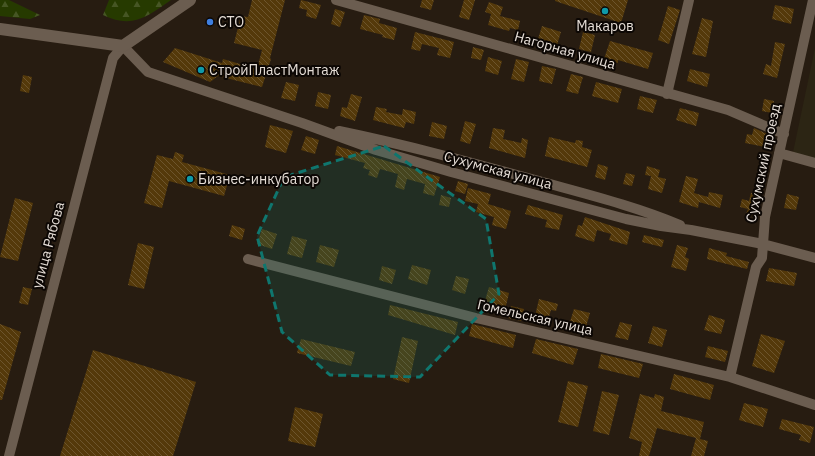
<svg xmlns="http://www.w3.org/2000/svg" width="815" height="456" font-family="'IBM Plex Sans',sans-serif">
  <defs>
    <pattern id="forest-firs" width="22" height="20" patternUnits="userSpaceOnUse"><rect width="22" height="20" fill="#263a00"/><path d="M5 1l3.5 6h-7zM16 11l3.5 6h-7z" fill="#465624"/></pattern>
    <pattern id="building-back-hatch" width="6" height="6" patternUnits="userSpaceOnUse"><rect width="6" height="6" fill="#54390a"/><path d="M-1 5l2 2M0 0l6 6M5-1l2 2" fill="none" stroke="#6d552d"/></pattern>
  </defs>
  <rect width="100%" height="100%" fill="#271c11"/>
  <path fill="#2c2514" d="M815 48V166L792 157Z"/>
  <path fill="url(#forest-firs)" d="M0 0H9L40 15 30 19 0 16Z
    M109 0H171C147 17 132 29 103 15Z"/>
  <path fill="url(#building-back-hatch)" d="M252 0H285L270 58 271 59 262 87 218 76 210 82 163 62 175 48 222 63 223 59 257 69 262 50 234 43 241 16 248 17Z
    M301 0 321 5 316 19 306 16 307 10 299 8Z
    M422 0H434L431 10 420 7Z
    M464 0H475L469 20 459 17Z
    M555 0H628L621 23 555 1Z
    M489 2 503 7 500 16 520 21 518 30 510 28 509 31 488 25 491 14 485 12Z
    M775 5 794 9 791 24 772 19Z
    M668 6 680 10 669 44 658 40Z
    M335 9 345 12 340 27 331 24Z
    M364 15 380 19 379 23 397 28 394 40 382 37 383 35 360 29Z
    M702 18 713 21 706 57 692 54Z
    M542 26 561 32 557 45 538 39Z
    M415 32 454 42 450 58 437 55 439 48 422 44 420 51 411 49Z
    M583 32 595 35 591 52 579 49Z
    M610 41 653 53 648 69 618 60V63L604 59Z
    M775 42 785 44 777 78 763 74 766 64 771 66Z
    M473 47 484 50 481 60 471 58Z
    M488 57 502 61 498 75 485 71Z
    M516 59 529 62 524 82 511 79Z
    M542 66 556 69 552 84 539 81Z
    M690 69 710 74 707 87 687 81Z
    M571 74 583 77 578 94 566 91Z
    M23 75 32 77 29 93 20 91Z
    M286 82 299 85 295 101 281 98Z
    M596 82 622 89 618 103 592 96Z
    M318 92 331 95 328 109 315 106Z
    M351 94 362 97 355 121 340 116 342 107 347 108Z
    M640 96 657 100 653 113 637 109Z
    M764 99 774 101 772 113 762 111Z
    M376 107 387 109 386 112 402 115 403 109 416 112 414 124 406 122 404 128 373 120Z
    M680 108 699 113 696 126 676 120Z
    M465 121 476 124 470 144 460 141Z
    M432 122 447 126 444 139 429 136Z
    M270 125 293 131 286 153 265 147Z
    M493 128 505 130 503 139 521 143 522 138 528 140 525 158 489 148Z
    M754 128 767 134 765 147 745 143 747 134 752 135Z
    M306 136 319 140 315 154 301 150Z
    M549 137 575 143 576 140 583 141 582 147 592 150 587 167 545 156Z
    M337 146 440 177 434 196 423 193 425 184 407 179 404 190 395 187 398 174 380 169 377 178 368 175 370 170 363 168 365 163 335 155Z
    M175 152 184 155 182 162 230 175 224 196 169 181 162 208 144 203 157 155 173 159Z
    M598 164 608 167 605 180 595 177Z
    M647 166 660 170 658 177 666 179 662 193 648 189 651 176 645 175Z
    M626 173 635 175 632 186 623 184Z
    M686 176 698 179 694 193 708 197 709 192 723 195 720 208 699 202 698 208 679 202Z
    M458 181 468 184 465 194 455 191Z
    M468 188 491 194 488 204 511 211 506 229 492 225 494 217 476 212 478 204 465 201Z
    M751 193 760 195 755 216 746 214 748 209 740 207 742 199 749 201Z
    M787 194 799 197 796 210 784 208Z
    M441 195 451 198 449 207 439 205Z
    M15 198 33 203 18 261 0 257Z
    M528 205 563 215 559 230 545 227 547 220 525 214Z
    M585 217 630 232 627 245 609 240 611 234 597 230 594 242 575 236 578 225 582 226Z
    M232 225 245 229 242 240 229 236Z
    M262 229 277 234 272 249 257 244Z
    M644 235 664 240 662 247 642 242Z
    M292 236 307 240 302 258 287 254Z
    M138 243 154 247 144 289 128 285Z
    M320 245 339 250 334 267 316 262Z
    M677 245 688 248 685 257 689 259 686 271 671 267Z
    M709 248 727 253 726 256 749 262 747 269 707 259Z
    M412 265 431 270 427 285 408 279Z
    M382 266 396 270 392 284 379 280Z
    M769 268 797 273 794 286 766 281Z
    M456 276 469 279 465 294 452 290Z
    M23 287 32 289 28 305 19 303Z
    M489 287 509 293 505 310 484 304Z
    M539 299 558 304 556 311 551 310 548 320 535 316Z
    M390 305 458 322 455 335 388 315Z
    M511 306 524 309 521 321 508 318Z
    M574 309 590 313 585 330 569 325Z
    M709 315 725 320 721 334 704 330Z
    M620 322 632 325 628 340 615 337Z
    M0 324 21 332 2 400H0Z
    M472 324 516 335 513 348 469 336Z
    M653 326 667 330 662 347 648 343Z
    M761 334 785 341 774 373 752 366Z
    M402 337 418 341 409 383 393 379Z
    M301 339 355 352 351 366 297 353Z
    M536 339 578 349 573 365 532 353Z
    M708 346 728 351 725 362 705 357Z
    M93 350 196 382 173 456H60Z
    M601 354 643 364 639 378 598 368Z
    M674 374 714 385 710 400 670 389Z
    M568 381 588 386 578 427 558 422Z
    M602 391 619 395 609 435 593 431Z
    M640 394 654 398 655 394 664 397 661 411 704 422 700 439 657 428 649 456H639L642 442 629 438Z
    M744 403 768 409 763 427 739 420Z
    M295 407 323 414 315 447 288 441Z
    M782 419 814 427 810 443 799 440 801 435 779 429Z
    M696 438 708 441 704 456H691Z"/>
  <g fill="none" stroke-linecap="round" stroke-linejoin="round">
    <path stroke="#6b5d50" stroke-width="10" d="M336 0 728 110 784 134
      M667 94 689 0
      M339 131C407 145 473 163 539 181 586 194 635 206 680 225
      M779 153 815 163
      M248 259 476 318 730 377 815 405
      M730 377 756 267 762 258 765 217 813 0
      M9 456 113 58 123 46 148 72 302 123 376 150 451 172 626 219 661 226 691 230 763 244 815 258"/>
    <path stroke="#6b5d50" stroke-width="12" d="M0 29 123 46 190 0"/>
  </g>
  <path fill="#0f766e" fill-opacity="0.2" stroke="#0f766e" stroke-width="3" stroke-dasharray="8 5" stroke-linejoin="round" d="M384 146 486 219 499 294 420 377 330 375 282 332 257 236 284 177Z"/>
  <g fill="#0f9aa8" stroke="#0c0704" stroke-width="1.5">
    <circle cx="605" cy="11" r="4"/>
    <circle cx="201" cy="70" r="4"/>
    <circle cx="190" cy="179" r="4"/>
  </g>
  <circle fill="#3f7fe0" stroke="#0c0704" stroke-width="1.5" cx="210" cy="22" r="4"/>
  <g text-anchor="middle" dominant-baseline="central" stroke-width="4" stroke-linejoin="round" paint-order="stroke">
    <g font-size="14" fill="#e6ded7" stroke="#0c0704" text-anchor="start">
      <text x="218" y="22">СТО</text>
      <text x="605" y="26" text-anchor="middle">Макаров</text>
      <text x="209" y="70">СтройПластМонтаж</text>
      <text x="198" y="179">Бизнес-инкубатор</text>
    </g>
    <g font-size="14" fill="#e6ded7" stroke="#0c0704">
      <text transform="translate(565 50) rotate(16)">Нагорная улица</text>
      <text transform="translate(763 163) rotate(-78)">Сухумский проезд</text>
      <text transform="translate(498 170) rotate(15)">Сухумская улица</text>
      <text transform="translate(48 245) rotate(-75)">улица Рябова</text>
      <text transform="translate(535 317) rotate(13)">Гомельская улица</text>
    </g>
  </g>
</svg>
